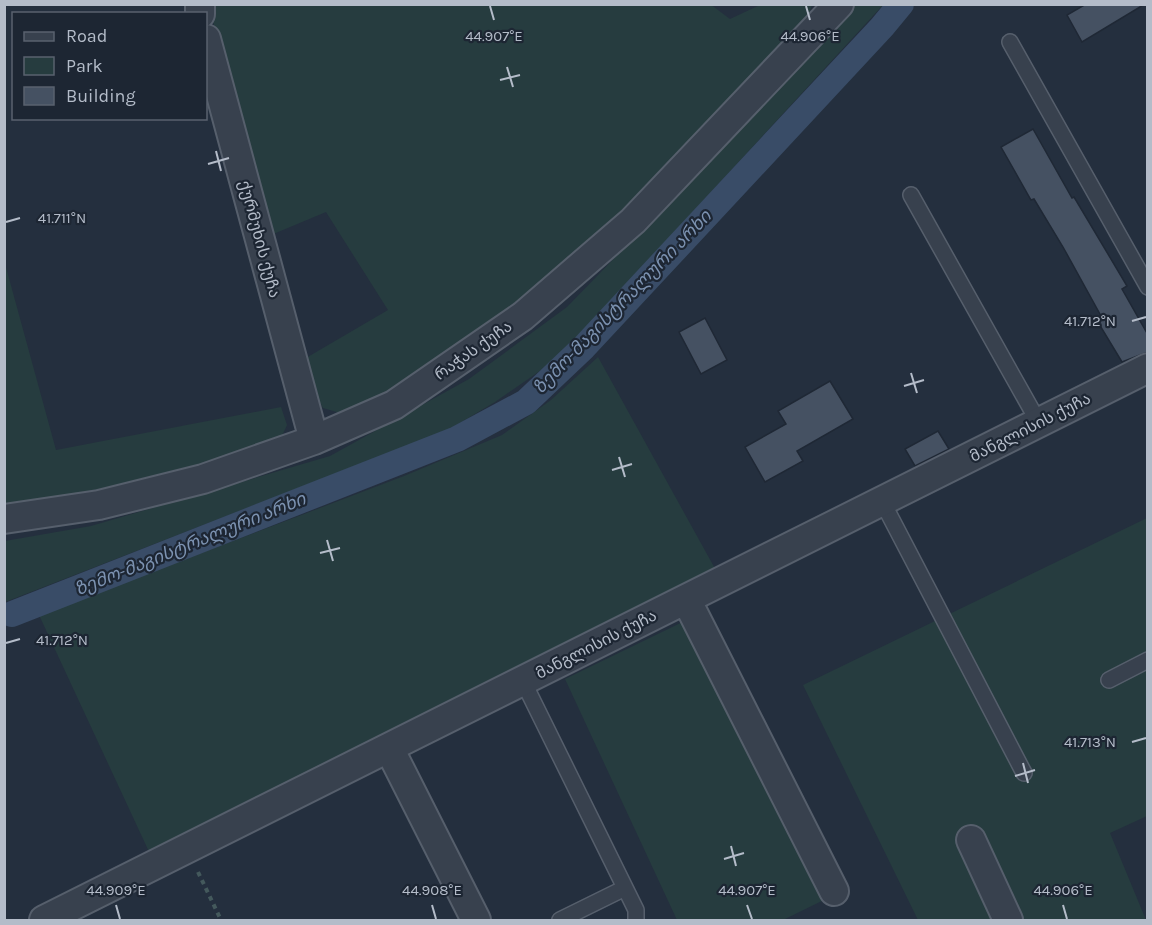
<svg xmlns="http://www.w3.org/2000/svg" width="1152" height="925" font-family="Karla,'Noto Sans Georgian',sans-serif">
  <rect width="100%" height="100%" fill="#242f3e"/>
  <path fill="#263c3f" d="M209 4H710L730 19 760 5H812L807 19 634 207 507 316 379 397 340 413 323 408 312 388 306 358 388 310 326 212 271 235 217 38Z
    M855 5H883L585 329 547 366 495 402 448 430 5 602V541L91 526 330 456 469 379 567 307 731 138Z
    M4 260 56 450 281 407 287 425 281 438 239 454 148 481 5 505Z
    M598 357 718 574 151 856 39 615 404 476 502 435 551 400Z
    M1147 518V816L1110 833 1146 920H918L803 685Z
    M697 615 830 897 783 920H677L565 679Z"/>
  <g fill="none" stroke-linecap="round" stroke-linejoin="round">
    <path stroke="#394c67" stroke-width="26" d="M12 614 457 439 526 402 584 347 882 27 901 4"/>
  </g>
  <path fill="#455162" stroke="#1f2835" stroke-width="1.5" d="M1086 4H1145L1082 42 1067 15Z
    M1033 129 1072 198 1074 197 1127 286 1122 289 1148 335V352L1122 362 1096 319 1101 316 1063 247 1034 199 1031 200 1001 147Z
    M705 318 727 360 701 374 679 332Z
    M830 381 853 419 797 451 803 461 765 482 745 447 786 424 778 411Z
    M938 431 949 449 915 466 905 449Z"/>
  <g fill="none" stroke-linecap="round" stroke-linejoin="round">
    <g stroke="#565f6c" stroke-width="18">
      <path id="lane" d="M1010 42 1148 287
        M911 195 1039 423
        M882 501 1024 773
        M1109 680 1148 660
        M523 681 636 910V920
        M560 920 625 888"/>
    </g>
    <g stroke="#565f6c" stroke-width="32">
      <path id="street" d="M200 4V14
        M206 39 314 440
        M4 519 99 505 203 479 314 440 394 405 523 316 633 221 839 4
        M686 599 834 891
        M389 748 476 920
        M971 840 1008 920
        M44 920 1148 368"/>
    </g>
    <path stroke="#44595c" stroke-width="4" stroke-dasharray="4.5 4.5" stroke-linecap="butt" d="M198 872 221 920"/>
    <use href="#lane" stroke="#38414e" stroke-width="15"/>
    <use href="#street" stroke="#38414e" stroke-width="28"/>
  </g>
  <path fill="none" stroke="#b4bcc9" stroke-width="2" d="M490 6 494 20M806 6 810 20M507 67 513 87M500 80 520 75M216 151 221 171M208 164 229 158M6 222 20 218M1132 321 1146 317M911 373 917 393M904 386 924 380M619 457 625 477M612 470 632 464M327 540 333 561M320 553 340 548M6 643 20 639M1132 742 1146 738M1023 763 1028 783M1015 776 1035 770M731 846 736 866M724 859 744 853M116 905 120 919M432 905 436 919M747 905 752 919M1063 905 1067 919"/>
  <g text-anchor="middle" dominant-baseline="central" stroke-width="4.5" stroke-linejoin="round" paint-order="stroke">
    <g font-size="16" fill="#b4bcc9" stroke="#1d2633">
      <text transform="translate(260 239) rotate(75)">ქურმუხის ქუჩა</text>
      <text transform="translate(473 350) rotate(-35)">რაჭას ქუჩა</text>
      <text transform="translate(1030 427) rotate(-27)">მანგლისის ქუჩა</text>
      <text transform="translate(596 644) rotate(-27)">მანგლისის ქუჩა</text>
    </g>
    <g font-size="18" font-style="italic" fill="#7c92b1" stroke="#1d2633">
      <text transform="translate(622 302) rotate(-46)">ზემო-მაგისტრალური არხი</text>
      <text transform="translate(190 544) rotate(-22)">ზემო-მაგისტრალური არხი</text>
    </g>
  </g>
  <g font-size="15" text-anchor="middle" fill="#b4bcc9" stroke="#1d2633" stroke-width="4.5" stroke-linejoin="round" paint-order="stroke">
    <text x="494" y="41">44.907°E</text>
    <text x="810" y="41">44.906°E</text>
    <text x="62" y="223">41.711°N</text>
    <text x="1090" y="326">41.712°N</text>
    <text x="62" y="645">41.712°N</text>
    <text x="1090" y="747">41.713°N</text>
    <text x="116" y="895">44.909°E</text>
    <text x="432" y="895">44.908°E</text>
    <text x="747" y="895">44.907°E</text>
    <text x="1063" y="895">44.906°E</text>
  </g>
  <rect width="1152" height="925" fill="none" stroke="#b4bcc9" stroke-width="12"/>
  <rect x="12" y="12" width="195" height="108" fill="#1d2633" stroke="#59626f" stroke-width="1.5"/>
  <rect x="24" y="32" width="30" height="9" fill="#38414e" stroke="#59626f" stroke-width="1.5"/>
  <text x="66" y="42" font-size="18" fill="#b4bcc9">Road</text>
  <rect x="24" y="57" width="30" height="18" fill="#263c3f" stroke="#59626f" stroke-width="1.5"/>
  <text x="66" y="72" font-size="18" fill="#b4bcc9">Park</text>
  <rect x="24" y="87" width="30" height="18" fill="#455162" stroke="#59626f" stroke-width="1.5"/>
  <text x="66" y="102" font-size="18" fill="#b4bcc9">Building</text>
</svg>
